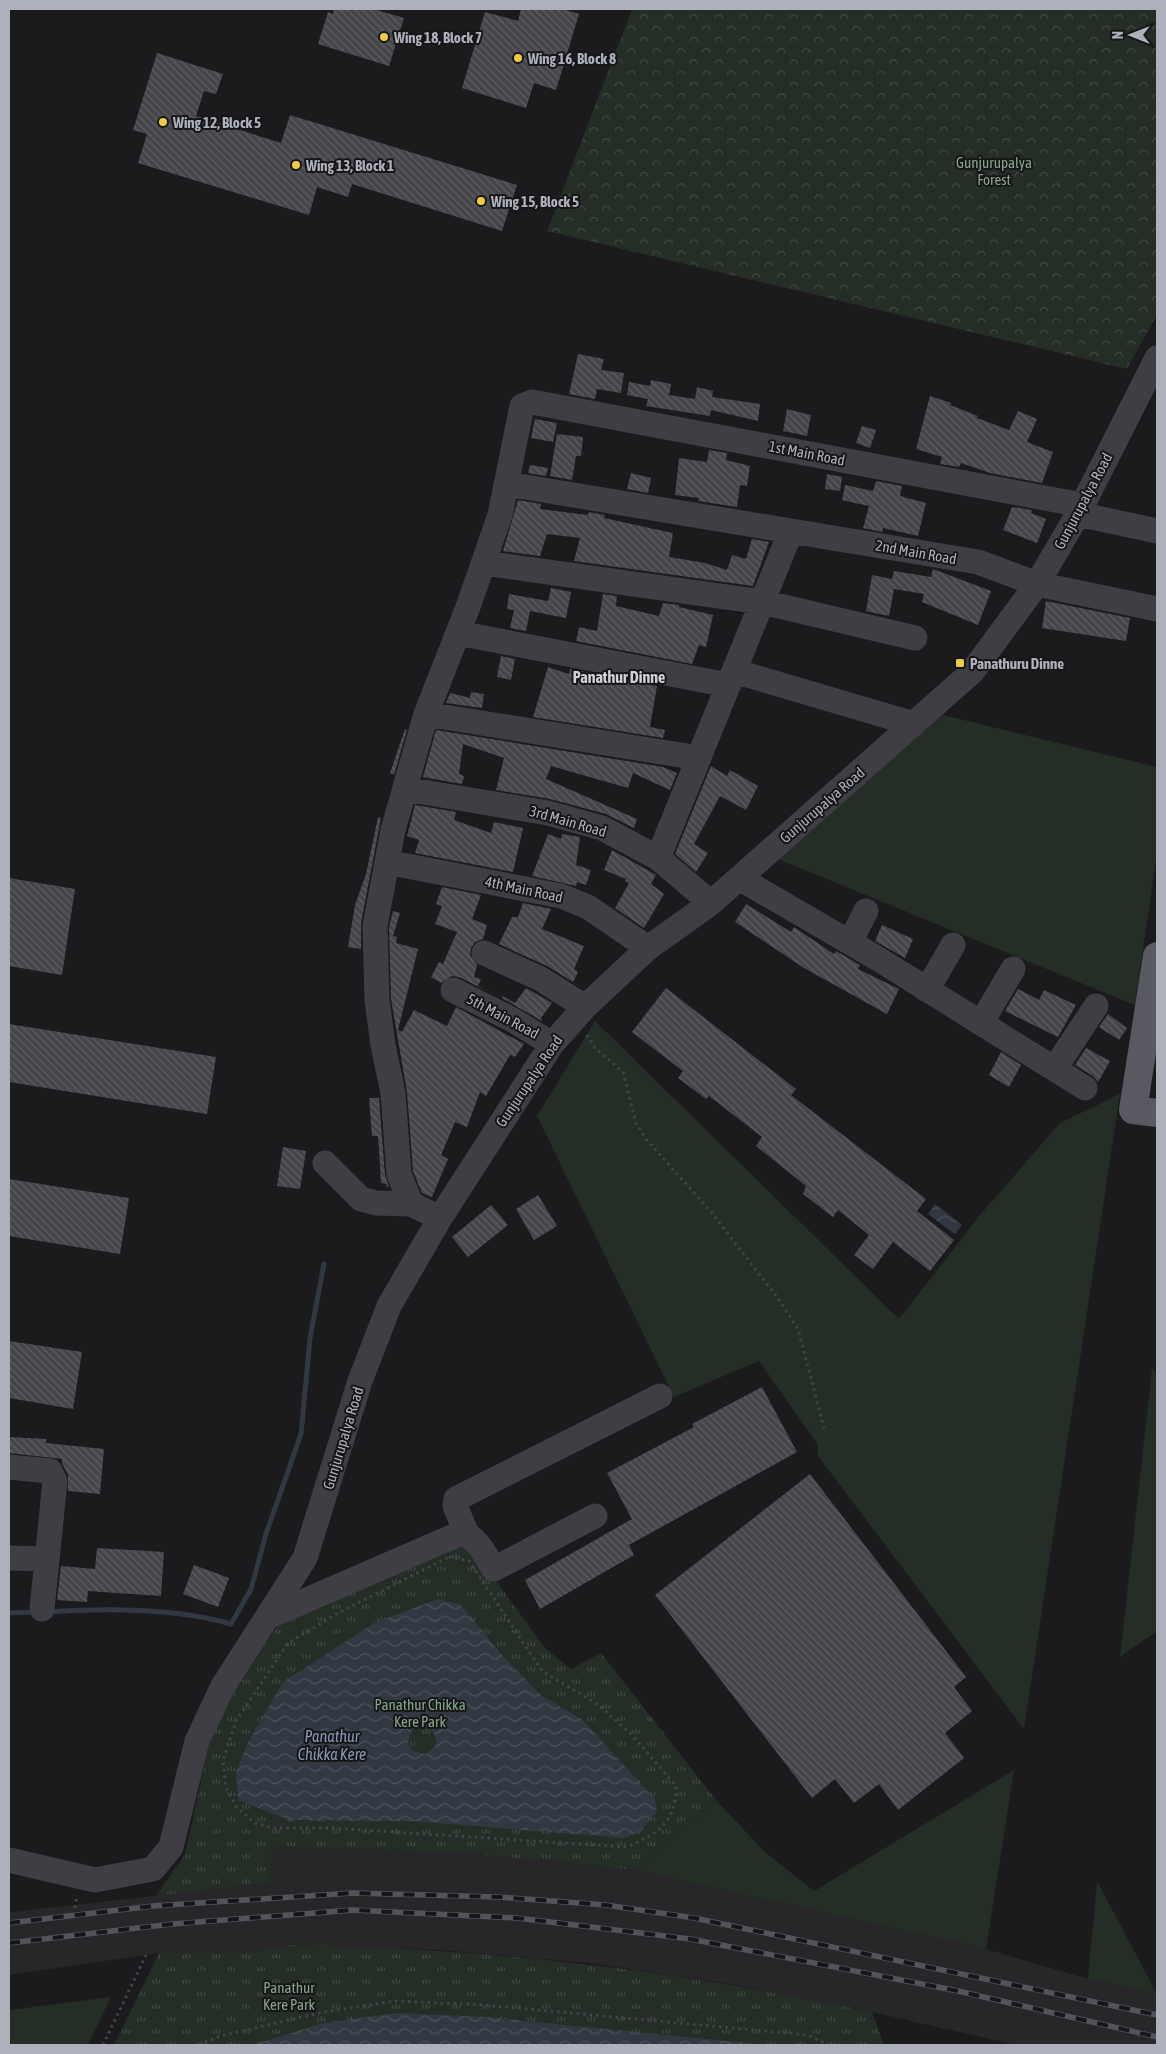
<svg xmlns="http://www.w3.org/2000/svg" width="1166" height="2054" font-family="'Asap Condensed',sans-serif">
  <defs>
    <pattern id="forest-crowns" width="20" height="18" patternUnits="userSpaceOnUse" patternTransform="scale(1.25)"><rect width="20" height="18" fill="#252d27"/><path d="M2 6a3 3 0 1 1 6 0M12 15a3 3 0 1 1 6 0" fill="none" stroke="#424944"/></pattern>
    <pattern id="park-tufts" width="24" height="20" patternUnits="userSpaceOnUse" patternTransform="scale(1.25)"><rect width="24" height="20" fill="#252d27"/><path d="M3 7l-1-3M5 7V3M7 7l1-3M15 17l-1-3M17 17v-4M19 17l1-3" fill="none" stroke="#424944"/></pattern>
    <pattern id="water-waves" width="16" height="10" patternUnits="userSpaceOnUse" patternTransform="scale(1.25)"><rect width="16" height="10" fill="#313841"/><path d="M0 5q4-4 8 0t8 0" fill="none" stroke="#4c525a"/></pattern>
    <pattern id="building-back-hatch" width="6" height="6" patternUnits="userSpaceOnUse" patternTransform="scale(1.25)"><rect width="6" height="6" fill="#45454a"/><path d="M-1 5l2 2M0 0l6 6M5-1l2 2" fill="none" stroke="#5d5d62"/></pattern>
  </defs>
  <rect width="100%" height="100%" fill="#1b1b1d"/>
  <path fill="#27272a" d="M270 1847 458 1852 634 1870 986 1949 1088 1979 1157 1994V2045H1016L872 2012 731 1984 589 1963 441 1950 288 1945 242 1953H159L9 1975V1912L270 1883Z"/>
  <path fill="#252d27" d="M943 715 1157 767V852L1135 1005 775 858Z
    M595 1021 899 1319 980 1215 1060 1123 1120 1094 1024 1729 818 1456V1445L759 1361 674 1397 537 1116Z
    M1152 1368 1157 1374V1631L1120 1657Z
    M1014 1770 986 1949 634 1870 716 1800 766 1853 814 1891Z
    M1097 1881 1157 1994 1088 1979Z
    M111 1997 88 2045H9V2010Z"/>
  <path fill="url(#forest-crowns)" d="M632 9H1157V314L1127 369 547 231Z"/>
  <path fill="url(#park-tufts)" d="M453 1544H469L545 1648 571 1669 601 1653 716 1800 634 1870 458 1852 271 1847 270 1883 156 1896 185 1855 209 1744 235 1686 277 1627Z
    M288 1945C488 1948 676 1970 872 2012L884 2045H114L159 1953H242Z"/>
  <path fill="url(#water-waves)" fill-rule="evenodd" d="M935 1204 962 1225 955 1234 928 1214Z
    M438 1599 461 1605 502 1655 542 1696 583 1720 655 1799 657 1812 641 1831 625 1838 412 1821 289 1820 238 1800 236 1772 248 1742 283 1682 376 1622ZM421 1726C432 1727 437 1734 436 1745L426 1754 413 1751 408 1743 412 1730Z
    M396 2013 486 2017 767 2045H252L324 2023Z"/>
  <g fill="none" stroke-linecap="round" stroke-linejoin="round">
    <path stroke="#313841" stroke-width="5" d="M48 1612C106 1608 175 1608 231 1624L251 1589 266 1534 301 1434 310 1338 324 1264
      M9 1613 37 1612"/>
  </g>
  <path fill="url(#building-back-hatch)" d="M334 9H373L404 18 389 66 318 44 328 12 333 14Z
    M521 9H563L579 14 556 90 534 83 526 108 462 88 485 12 518 21Z
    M157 53 223 74 216 94 204 91 196 116 281 143 290 115 517 185 502 231 352 184 348 197 317 187 309 215 138 163 147 134 133 130Z
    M578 354 604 359 601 370 624 373 621 393 597 389 595 399 569 394Z
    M651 380 671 384 669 395 695 399 697 387 713 391 712 397 760 404 758 421 711 410 710 416 646 406 648 399 627 395 629 382 650 386Z
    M930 396 951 403 950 405 978 416 977 418 1009 430 1018 411 1037 419 1027 442 1053 452 1042 483 990 473 961 463 959 467 940 464 942 457 916 449Z
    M787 409 811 415 807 436 783 431Z
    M535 419 557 423 553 442 531 438Z
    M862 426 876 430 870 448 856 443Z
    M557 434 583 437 581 456H576L572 480 550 476Z
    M709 450 727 453 726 460 750 466 747 486 740 485 737 507 698 501 699 498 675 495 679 458 707 462Z
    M530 465 548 468 546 476 528 473Z
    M631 473 651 478 648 493 627 489Z
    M827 474 842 477 840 491 825 489Z
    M876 481 902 486 900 496 926 503 918 536 883 528 882 532 863 528 869 506 842 500 845 485 873 491Z
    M518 500 541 504 540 509 588 515 589 512 605 515 604 518 673 533 669 557 705 563 727 570 732 555 746 559 752 539 769 542 753 586 574 561 580 538 547 534 540 556 503 551Z
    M1012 507 1032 510 1031 513 1046 519 1037 543 1003 530Z
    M933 569 991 591 978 625 922 602 924 594 894 589 889 616 866 611 872 575 892 579 894 571 931 577Z
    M551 588 571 592 566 618 530 611 526 631 510 628 514 610 507 609 509 594 548 601Z
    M603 594 617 596 616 606 659 616 663 603 679 605V607L713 615 706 647 699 645 692 664 576 641 579 627 597 631Z
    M1046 601 1130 618 1126 641 1042 628Z
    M501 656 515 659 511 680 497 677Z
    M548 667 569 674 570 669 657 686 650 727 665 730 663 738 533 717Z
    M471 692 484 694 482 708 446 703 450 693 470 698Z
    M405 729 407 730 394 775 390 773Z
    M436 730 663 767 677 773 670 790 633 773 628 788 551 766 546 779 637 819 634 828 606 814 550 799 496 790 504 758 463 744 459 774 464 776 462 784 423 777Z
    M711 766 727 776 730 770 758 786 746 810 720 796 694 844 708 853 696 872 675 854Z
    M415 805 456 812 454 820 491 833 494 822 523 828 513 872 415 853 419 840 407 836Z
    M378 817 381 818 361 923V949L348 947 355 905 366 874Z
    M548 834 561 839 562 834 580 837 576 865 591 870 586 885 577 882 576 886 532 876Z
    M612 850 656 875 651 884 664 894 644 928 615 908 629 883 625 881 626 879 604 870Z
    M9 878 75 889 62 975 9 966Z
    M442 887 481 895 472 919 487 925 483 939 475 942 471 948 470 955 477 965 474 977 481 979 478 986 499 997 459 977 452 976 441 983 431 977 439 962 443 964 457 932 435 924 442 906 436 904Z
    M523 903 551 909 542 929 584 946 574 969 578 972 573 982 547 966 499 944 512 917H518Z
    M746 904 791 932 794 927 834 954 836 951 860 965 858 969 899 989 887 1014 804 968 735 922Z
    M393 911 400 913 393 936 397 937 396 943 418 949 398 1030 402 1032 414 1010 447 1026 456 1007 524 1044 515 1057 510 1055 486 1096 480 1092 467 1127 455 1122 441 1155 448 1159 432 1197 422 1193 413 1171 407 1092 391 999 389 927Z
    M882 925 913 939 905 958 875 941Z
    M526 988 552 1003 541 1018 542 1021 502 998 503 996 515 1003Z
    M666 988 796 1089 791 1095 926 1199 917 1211 954 1240 930 1271 893 1242 873 1269 854 1255 869 1235 838 1210 833 1217 803 1194 806 1186 756 1146 762 1137 709 1096 706 1099 678 1078 683 1071 632 1032Z
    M1018 989 1039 1000 1044 990 1076 1005 1058 1037 1005 1011Z
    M1108 1014 1127 1028 1119 1040 1099 1027Z
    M9 1024 216 1057 207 1114 9 1082Z
    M1086 1048 1110 1061 1098 1082 1093 1076 1075 1065Z
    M1001 1052 1021 1065 1009 1087 989 1075Z
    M369 1098H379L385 1175 389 1187H387L386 1184 381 1183 378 1136H372Z
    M283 1147 306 1151 300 1189 277 1186Z
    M9 1179 129 1198 120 1254 9 1236Z
    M538 1195 557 1226 534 1240 516 1209Z
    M491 1205 508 1225 468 1257 452 1237Z
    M9 1341 82 1352 73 1409 9 1398Z
    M762 1387 797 1452 629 1545 634 1555 540 1609 525 1580 632 1519 607 1473 694 1427 692 1424Z
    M9 1437 46 1439V1443L104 1449 100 1494 68 1491V1475L62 1463V1459L9 1453Z
    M810 1474 966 1677 954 1687 972 1711 945 1733 964 1758 898 1810 879 1784 854 1803 835 1779 812 1798 655 1595Z
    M97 1548 164 1552 161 1596 88 1591 87 1602 57 1600 61 1566 95 1569Z
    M194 1565 229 1578 218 1607 183 1594Z"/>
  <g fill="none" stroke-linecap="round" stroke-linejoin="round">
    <path stroke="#424349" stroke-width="3" stroke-dasharray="2.5 4" stroke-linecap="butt" d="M587 1035 595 1048 623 1072 636 1123 646 1139 711 1212 777 1297 798 1329 824 1428
      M449 1557 469 1561 542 1671 597 1704 631 1734 676 1786C676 1823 658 1833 627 1847L331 1828H272L255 1823 237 1808 226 1788 223 1760 236 1721 288 1643 340 1612Z
      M75 1908 77 1896
      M103 2045 147 1953
      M199 2045 220 2036 324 2012 395 2001 485 2005 808 2035 828 2045"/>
    <path stroke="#3e3e44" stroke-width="25" d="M507 484 978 562 1037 584 1157 609
      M1078 514 1157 531
      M484 563 762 602 915 638
      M458 633 728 685
      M734 671 914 724
      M426 714 699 758
      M405 789 548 813 602 828 658 858 711 903
      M658 858 791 531
      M387 862 561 896 588 907 648 948
      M739 878 880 960 1085 1088
      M850 942 866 911
      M484 953 541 979 585 1007
      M453 990 511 1019 552 1044
      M927 990 953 945
      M981 1023 1013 969
      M1055 1068 1096 1006
      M325 1163 361 1199 376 1203 411 1204
      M440 1218 411 1204 399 1174 393 1093 383 1045 377 1000 375 926 393 830 426 714 468 607 500 515 522 406 532 402 1082 505
      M9 1467 50 1471 55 1481 42 1609
      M467 1534 455 1506 456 1499 660 1396
      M9 1558 46 1559
      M270 1616 461 1533C477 1535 486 1557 494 1569L595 1516
      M9 1860 95 1880 153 1869 171 1847 197 1741 223 1686 305 1558 360 1381 389 1306 440 1218 552 1044 585 1007 648 948 711 903 972 672 1037 584 1078 514 1157 358"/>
    <path stroke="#585961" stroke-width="28" d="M1157 956 1133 1110 1157 1113"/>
    <g stroke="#53545b" stroke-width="5.5">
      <path id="rail" d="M9 1923 153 1906 353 1893 498 1897 606 1905 694 1918 1157 2015
        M9 1943 172 1924 353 1910 517 1918 690 1939 958 1991 1157 2037"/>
    </g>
    <use href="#rail" stroke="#161618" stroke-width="4" stroke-dasharray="11" stroke-linecap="butt"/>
  </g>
  <g fill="#eecc42" stroke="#161618" stroke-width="2">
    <circle cx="384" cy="37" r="5"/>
    <circle cx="518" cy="58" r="5"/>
    <circle cx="163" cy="122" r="5"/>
    <circle cx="296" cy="165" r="5"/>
    <circle cx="481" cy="201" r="5"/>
    <rect x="955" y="658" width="10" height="10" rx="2.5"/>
  </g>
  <g text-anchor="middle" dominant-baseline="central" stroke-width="4" stroke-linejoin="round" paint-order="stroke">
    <g font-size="15" font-weight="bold" fill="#aeb0bc" stroke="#161618" text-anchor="start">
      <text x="394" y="37">Wing 18, Block 7</text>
      <text x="528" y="58">Wing 16, Block 8</text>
      <text x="173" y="122">Wing 12, Block 5</text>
      <text x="306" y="165">Wing 13, Block 1</text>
      <text x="491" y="201">Wing 15, Block 5</text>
      <text x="970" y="663">Panathuru Dinne</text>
    </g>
    <g font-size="15" fill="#86a68c" stroke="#161618">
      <text x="994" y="162">Gunjurupalya<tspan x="994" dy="17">Forest</tspan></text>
      <text x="420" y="1704">Panathur Chikka<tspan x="420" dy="17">Kere Park</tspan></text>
      <text x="289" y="1987">Panathur<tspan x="289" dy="17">Kere Park</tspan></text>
    </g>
    <g font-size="15" fill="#aeb0bc" stroke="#161618">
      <text transform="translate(807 453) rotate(11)">1st Main Road</text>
      <text transform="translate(1083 501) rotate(-62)">Gunjurupalya Road</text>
      <text transform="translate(916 552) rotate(10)">2nd Main Road</text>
      <text transform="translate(822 805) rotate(-41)">Gunjurupalya Road</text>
      <text transform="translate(568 821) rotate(16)">3rd Main Road</text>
      <text transform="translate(524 889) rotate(12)">4th Main Road</text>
      <text transform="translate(503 1016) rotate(28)">5th Main Road</text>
      <text transform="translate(529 1081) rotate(-56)">Gunjurupalya Road</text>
      <text transform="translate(343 1438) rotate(-73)">Gunjurupalya Road</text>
    </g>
    <g font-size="16" font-weight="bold" fill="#cfd0d8" stroke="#161618">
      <text x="619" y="677">Panathur Dinne</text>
    </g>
    <g font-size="16" font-style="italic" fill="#8699b6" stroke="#161618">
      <text x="332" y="1736">Panathur<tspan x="332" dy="18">Chikka Kere</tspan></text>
    </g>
  </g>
  <rect width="1166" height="2054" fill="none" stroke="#aeb0bc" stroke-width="20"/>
  <g transform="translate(1131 35) rotate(270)" stroke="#161618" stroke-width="4" paint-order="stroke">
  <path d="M0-4L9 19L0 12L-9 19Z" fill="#aeb0bc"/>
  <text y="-8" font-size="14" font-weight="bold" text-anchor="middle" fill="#aeb0bc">N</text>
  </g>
</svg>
